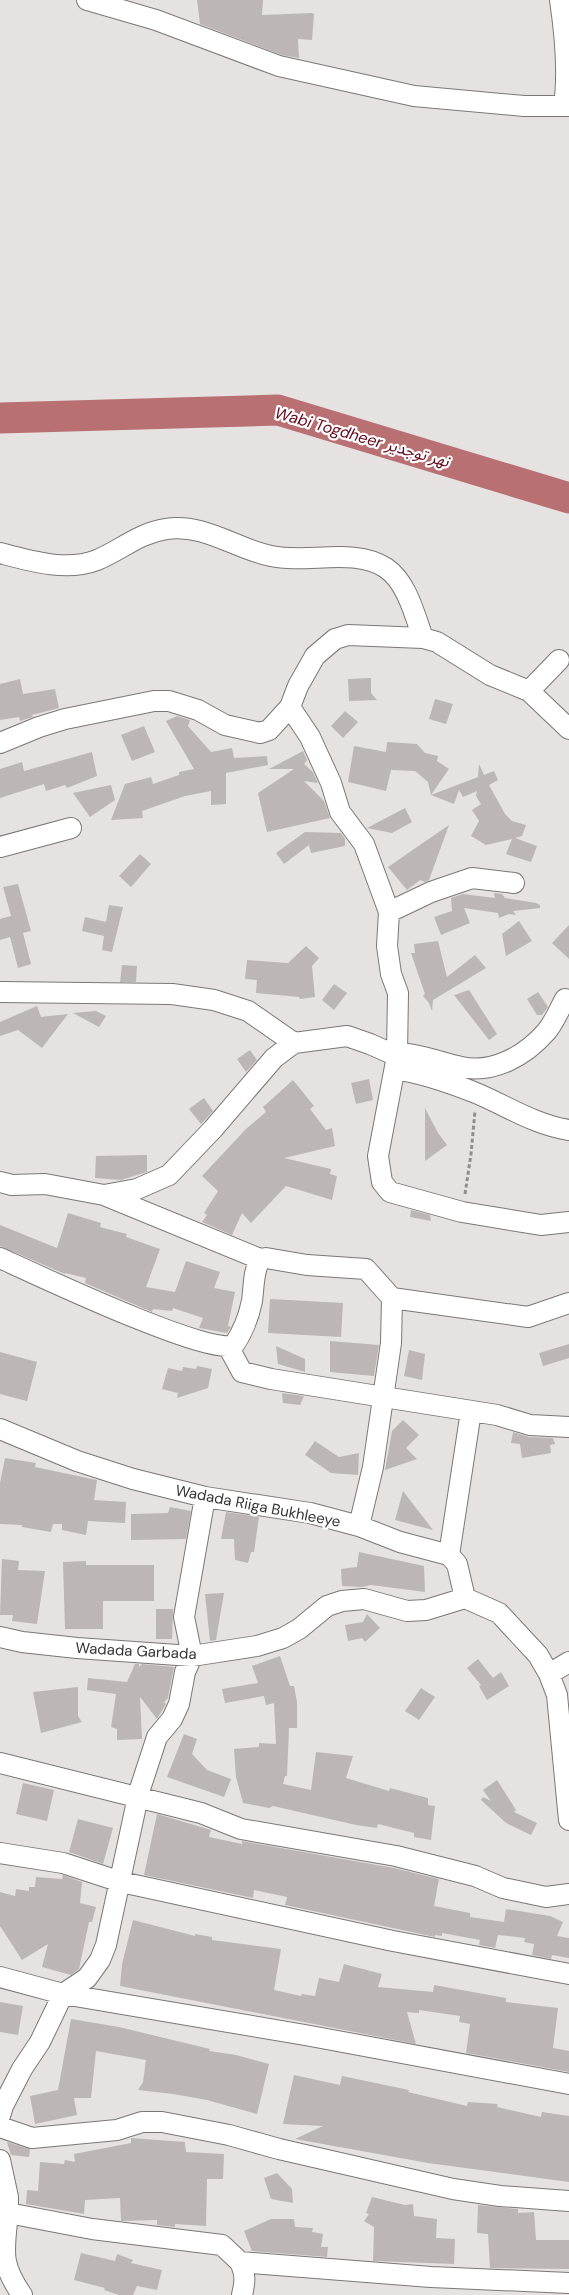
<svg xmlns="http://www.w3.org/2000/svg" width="569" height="2295" font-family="'DM Sans','Noto Sans Arabic',sans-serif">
  <rect width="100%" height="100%" fill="#e7e2e2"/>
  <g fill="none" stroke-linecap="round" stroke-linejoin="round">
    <path stroke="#b87073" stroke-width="31" d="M0 418 278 410 569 498"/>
  </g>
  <path fill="#bcb6b6" d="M197 0H263L262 15 312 13 314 14 312 40 298 39 299 58 282 55 200 24Z
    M371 678V693L377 700 349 701 348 679Z
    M20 679 23 694 55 689 59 708 32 715 33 717 20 721 19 717 0 720V684Z
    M435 699 453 704 446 724 429 719Z
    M345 711 358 722 343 738 331 726Z
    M177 716 190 720 188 726 211 752 232 748 234 758 267 756 268 765 226 773V804L211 805V791L185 796 142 811 143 818 111 820 125 784 151 777 153 784 179 775V772L194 769 166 721Z
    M144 726 155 752 132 761 121 735Z
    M387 742 417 744 425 753 438 756 437 761 449 769 431 795 428 782 415 771 391 770 386 791 348 782 354 746 386 752Z
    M303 751 307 760 304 764 313 772 318 783 304 781 324 801 330 818 267 832 258 793 294 769H269Z
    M92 752 97 776 67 788 65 785 46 791 44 784 0 798V769L22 762 24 771Z
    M479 764 484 775 494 771 498 780 489 785 505 814 512 821 526 825 522 836 515 838 537 846 531 862 506 854 512 839 486 845 471 836 479 821 472 810 481 804 476 796 477 791 463 797 459 790 454 804 431 795 478 777Z
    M111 785 115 800 90 817 73 793Z
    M405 808 412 822 392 833 367 828Z
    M449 825 429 880 425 882 420 880 407 890 388 867Z
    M305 832 341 833 345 839V846L311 853 309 845 284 864 276 853Z
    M140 854 151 864 131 887 119 876Z
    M18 884 31 931 23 933 31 964 18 968 10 937 0 940V919L11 916 3 887Z
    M494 893 502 894 505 898 536 903 540 905V908L513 911 516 915 509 914 499 918 498 913 464 908 470 923 441 935 434 917 452 911 451 898 463 894 495 898Z
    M109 905 123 907 112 952 102 950 104 936 82 931 85 917 106 922Z
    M519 921 532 941 506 956 502 934Z
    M569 925V959L552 943Z
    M438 941 447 977 475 955 486 968 433 1000 432 1011 429 1003 423 996 425 994 411 953H415L414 944Z
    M306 946 319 958 312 966 315 997 300 999 299 997 256 993 257 980 245 979 247 960 288 963Z
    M122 965 137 966 136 982H120Z
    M334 984 347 993 334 1010 322 1000Z
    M469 990 497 1034 489 1040 454 995Z
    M538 992 548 1007 542 1015H537L527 999Z
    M37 1006 41 1017 68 1014 42 1048 18 1030 0 1036V1022Z
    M96 1011 106 1016 99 1027 73 1013Z
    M250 1050 257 1060 246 1072 237 1059Z
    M369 1079 373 1100 356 1104 351 1083Z
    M293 1080 314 1106 310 1109 326 1130 332 1128 335 1146 284 1158 331 1169 330 1174 337 1176 332 1200 286 1186 251 1223 242 1213 232 1235 202 1222 207 1215 204 1213 218 1191 202 1176 246 1129 266 1112 263 1107Z
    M204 1098 213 1111 201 1124 189 1109Z
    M425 1108 438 1133 447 1145 425 1161Z
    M147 1155V1172L121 1180 95 1178 96 1156Z
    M411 1210 430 1215 431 1221 410 1217Z
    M68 1213 101 1223 100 1227 127 1234 126 1237 160 1249 146 1287 175 1292 186 1261 220 1272 214 1288 235 1292 228 1326 231 1327 227 1333 199 1328 203 1318 173 1308 172 1311 153 1309 152 1312 85 1283 86 1278 65 1273V1274L0 1246V1225L57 1248Z
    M270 1299 343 1303 341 1337 268 1333Z
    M330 1341 379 1345 374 1376 330 1372Z
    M569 1344V1358L543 1366 539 1353Z
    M276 1346 305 1359V1372L278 1364Z
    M409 1350 425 1354 422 1380 404 1376Z
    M0 1352 37 1362 27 1401 0 1394Z
    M197 1366 212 1369 208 1388 177 1398 178 1393 162 1389 168 1368 182 1371 183 1367 196 1369Z
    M282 1393 304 1396 300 1405 283 1403Z
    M403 1420 419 1435 406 1448 417 1459 385 1470 392 1431Z
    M513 1432 529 1437 553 1438 555 1444 550 1445 551 1453 522 1458 520 1444 511 1443Z
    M315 1441 339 1457 359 1453 358 1475 331 1473 305 1455Z
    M5 1458 36 1463 35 1467 97 1480 94 1500 126 1502 125 1523 88 1521 86 1535 62 1530V1524H53L51 1532 22 1527V1525L0 1524V1483Z
    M403 1491 433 1530 395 1520Z
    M170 1507 191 1511 186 1539 131 1540V1514L168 1513Z
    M226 1512 259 1517 254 1552H251L248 1563 235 1560 234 1539H221Z
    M359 1552 424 1566 425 1592 371 1585 362 1587 342 1586 341 1569 357 1567Z
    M2 1559 19 1561 18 1570 45 1571 37 1624 12 1621 13 1615H0Z
    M86 1561V1565H154V1601H103V1629H65L63 1562Z
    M224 1593 216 1640 210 1641 205 1594Z
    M156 1609H173L172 1639H156Z
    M367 1614 380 1628 365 1642 362 1638 348 1641 345 1625 363 1622Z
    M280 1656 290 1686H294L297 1702V1728H289L287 1776H285L283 1784 311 1790 316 1752 353 1756 346 1778 389 1791 390 1788 428 1798V1805L435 1806 431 1840 414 1837V1833L378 1824 377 1828 356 1825 273 1806 269 1808 243 1803 236 1777 234 1749 259 1747V1743L276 1744 274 1703 266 1705 264 1696 225 1703 222 1689 258 1683 252 1666Z
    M478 1659 493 1678 501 1672 509 1686 487 1700 479 1686 481 1685 467 1668Z
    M135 1664H139V1667L142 1664 174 1667 168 1698 164 1702 166 1704 157 1719 140 1697 142 1739 117 1740V1729L111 1727 116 1694 87 1690 88 1678 127 1682Z
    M78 1687V1716L82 1722 41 1733 33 1692Z
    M421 1688 435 1697 419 1720 405 1711Z
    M184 1734 197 1739 192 1754 207 1770 231 1779 224 1797 167 1777Z
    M497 1780 516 1810 514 1812 537 1823 531 1835 506 1823 481 1800 483 1797 491 1801 483 1790Z
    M23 1783 54 1790 47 1821 16 1814Z
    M157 1814 211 1830 209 1837 242 1844V1841L394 1868 439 1879 434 1906 470 1913V1917L504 1922 506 1909 550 1916 563 1922 557 1936 569 1938V1958L552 1955 551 1959 532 1955 534 1944 524 1942 525 1938 498 1935 495 1948 479 1945 480 1940 442 1933V1936L435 1935V1937L285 1905 287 1897 254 1890 253 1898 144 1875Z
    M78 1819 113 1828 103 1864 69 1852Z
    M63 1875 82 1882 80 1903 96 1907 92 1922H89L79 1969 71 1975 42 1967 48 1944 22 1960 0 1926V1892L15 1896 16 1889 29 1891V1887H35L36 1877 62 1879Z
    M133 1920 195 1936V1934L212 1937V1940L281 1949 274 1990 301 1996 302 1994 315 1996 319 1978 339 1982 344 1964 382 1974 378 1987 433 1992 434 1985 506 1998V2002L558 2008 553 2048 569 2051V2072L466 2053 470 2024 459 2022 460 2016 419 2010V2013L407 2012 416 2044 120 1986 122 1964Z
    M0 2002 23 2006 18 2035 0 2032Z
    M71 2019 119 2027 210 2049 209 2051 236 2055 269 2064 257 2114 207 2100 173 2094 138 2090 143 2082 146 2060 96 2051 91 2098H74L77 2115 35 2124 30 2096 58 2090Z
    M294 2075 340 2085 342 2076 409 2090 408 2092 467 2106 468 2102 498 2104 497 2107 541 2117 542 2112 569 2116V2182L428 2163 295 2139 323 2126 283 2124Z
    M131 2138 185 2142 186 2152 224 2154 223 2179H207L206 2226 175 2224V2227L157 2225V2220L121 2221 120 2198 85 2200 84 2214 26 2204 27 2190 38 2191 40 2162 64 2164 65 2160 75 2162 74 2154 131 2143Z
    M7 2142 30 2149 29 2157 11 2155Z
    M277 2173 292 2189 293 2203 271 2199 264 2178Z
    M372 2197 405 2205 413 2204 414 2216 437 2219 436 2238 455 2239 454 2264 373 2261 374 2227 364 2221 369 2214 366 2213Z
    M478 2205 518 2209V2213L534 2212 536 2240H569V2269L490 2268 488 2234 477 2233Z
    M271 2219H294L295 2227 313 2228 312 2232 323 2234 321 2247H328L327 2257 252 2251 244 2231Z
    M81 2253 115 2261 117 2254 133 2260 131 2263 162 2270 157 2290 137 2286 133 2295H119L104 2290 105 2288 74 2280Z"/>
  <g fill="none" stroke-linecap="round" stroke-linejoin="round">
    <g stroke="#7c7777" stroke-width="22">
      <path id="street" d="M87 0 156 20 279 66 414 96 524 106H569
        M560 0C565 34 569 71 564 105
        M0 553C30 561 67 572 97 560 121 550 139 533 166 529 204 523 236 549 271 556 307 564 354 547 386 568 407 582 415 616 423 638
        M529 691 569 729
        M290 707 310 737 331 783 340 812 364 844 389 912 387 946 391 974 398 993 397 1053
        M0 743 39 727 65 719 154 701H169L198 710 225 725 260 733 269 730 290 707 298 686 315 656 335 639 348 635 423 638 437 642 490 675 529 691 559 660
        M0 847 71 828
        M389 912 431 892 472 878 514 883
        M0 992 172 994 214 1000 248 1011 294 1043 347 1036 370 1044 397 1056V1053C420 1054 439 1062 461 1067 493 1074 525 1056 546 1032 554 1023 559 1010 565 999
        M397 1056 378 1156 382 1182 390 1192 462 1212 541 1225 569 1222
        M395 1069C422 1073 451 1083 476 1093 507 1106 535 1125 569 1130
        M0 1182 12 1185 45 1184 104 1195 137 1189 169 1175 213 1129 274 1058 294 1043
        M104 1195 260 1259
        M0 1258C33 1273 210 1357 234 1345 242 1333 249 1316 252 1301 254 1287 253 1272 260 1259L266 1258 307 1265 366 1269 392 1298 528 1317 569 1303
        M229 1348 242 1372 271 1379 497 1415 530 1425 569 1427
        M0 1429 77 1461 133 1479 205 1497 310 1513 359 1526 400 1542 449 1555 457 1564 465 1598 499 1613 538 1655 549 1674 557 1695 569 1820
        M359 1526 373 1467 391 1343 392 1298
        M449 1555 471 1411
        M0 1637 22 1642 77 1648 192 1656 257 1646 283 1638 299 1629 327 1606 342 1601 364 1599 407 1611 426 1610 465 1598
        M549 1674 569 1662
        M0 1763 201 1813 241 1829 396 1856 475 1876 503 1888 546 1897 569 1894
        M0 1853 63 1863 121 1882 393 1941 569 1974
        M0 1977 63 1994 305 2035 569 2084
        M0 2116 3 2106 22 2069 40 2042 63 1994 87 1978 100 1960 106 1945 139 1792 157 1737 172 1719 179 1704 185 1672 192 1656 184 1617 205 1497
        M0 2127 32 2138 117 2130 142 2122H162L229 2135 279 2149 453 2189 500 2196 569 2201
        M0 2160 8 2197V2213L92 2229 222 2245 240 2262 431 2277 569 2283
        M8 2213C4 2252 0 2263 22 2295
        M240 2262C246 2275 245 2282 242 2295"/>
    </g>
    <path stroke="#918d8d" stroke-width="3" stroke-dasharray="4 2.5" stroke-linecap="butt" d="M465 1194 471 1154 475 1111"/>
    <use href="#street" stroke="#fff" stroke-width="20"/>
  </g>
  <g text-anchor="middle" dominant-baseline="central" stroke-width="4.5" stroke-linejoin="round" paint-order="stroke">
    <g font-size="15" fill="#363434" stroke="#fff">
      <text transform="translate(258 1506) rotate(11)">Wadada Riiga Bukhleeye</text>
      <text transform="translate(136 1651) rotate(3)">Wadada Garbada</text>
    </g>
    <g font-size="16" font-style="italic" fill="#65091c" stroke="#fff">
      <text transform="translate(362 437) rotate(16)">Wabi Togdheer نهر توجدير</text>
    </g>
  </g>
</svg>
